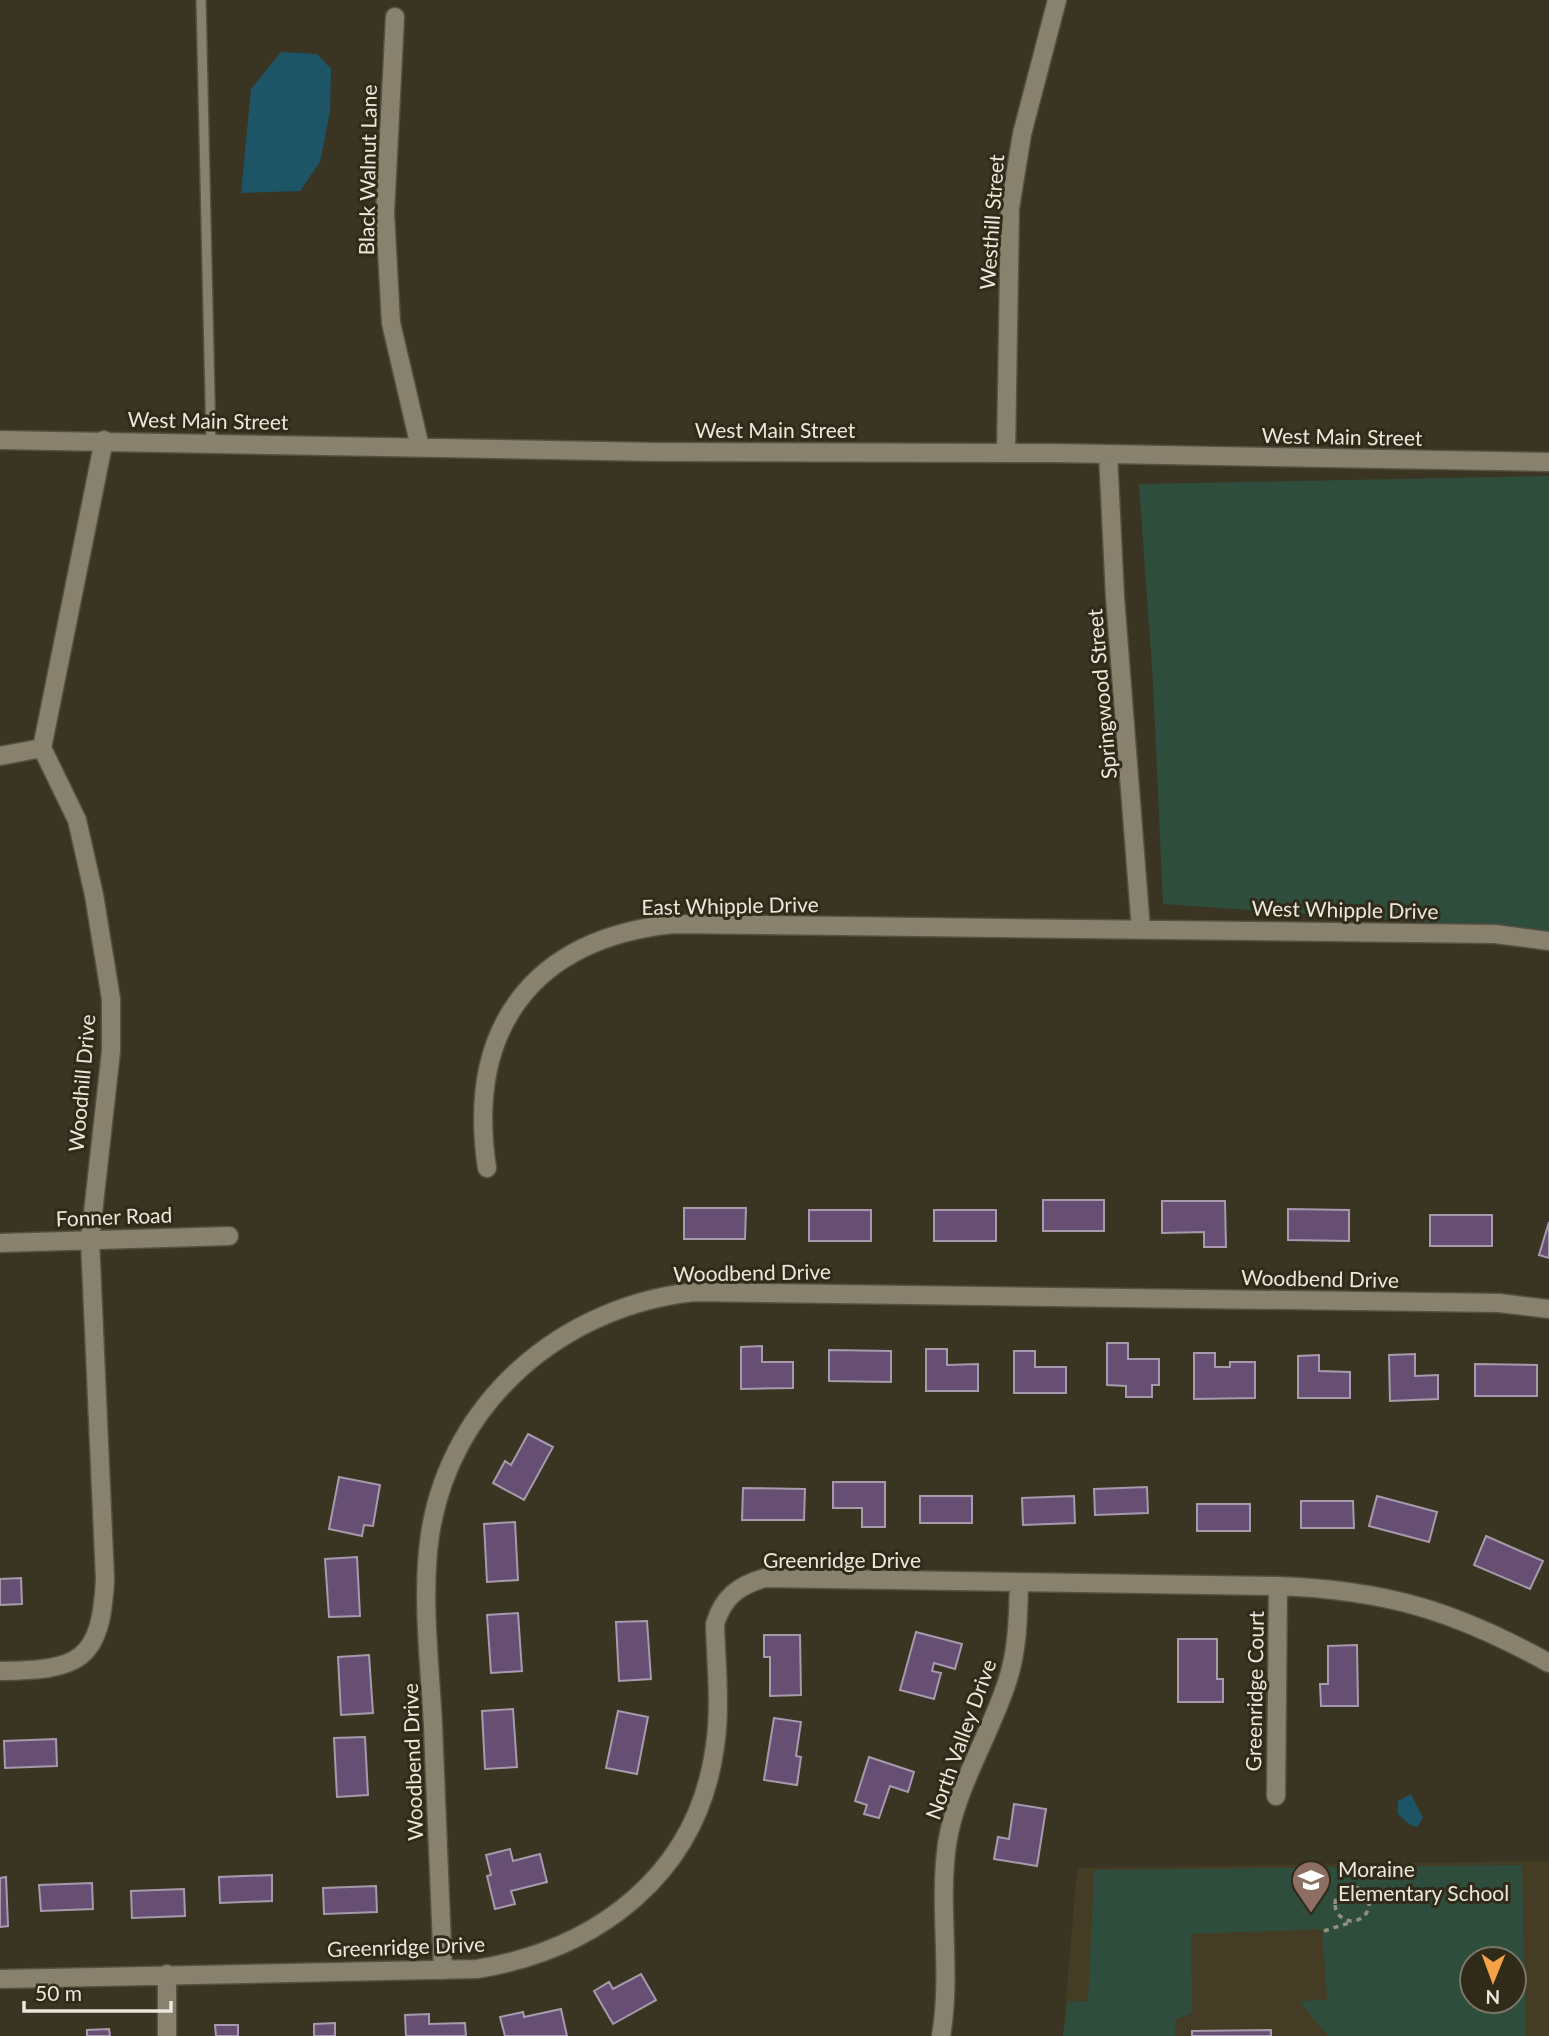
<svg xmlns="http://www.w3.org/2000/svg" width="1549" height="2036" font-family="Lato,sans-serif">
  <rect width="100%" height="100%" fill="#3a3423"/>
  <path fill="#453c25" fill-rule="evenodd" d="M1549 1861V2036H1063L1077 1868ZM1472 1959H1514V2001H1472Z"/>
  <path fill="#2f4d3d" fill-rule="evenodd" d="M1549 476V931L1163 904 1153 682 1139 484Z
    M1522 1865 1526 2036H1328L1299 2001 1327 2000 1322 1929 1191 1934 1192 2013 1175 2020V2036H1063L1068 2002 1088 2001 1094 1870ZM1514 1959V2001H1472V1959Z"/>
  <path fill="#1d5567" d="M281 52 317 54 331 69 330 111 320 162 300 191 241 193 251 89Z
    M1411 1794 1423 1818 1417 1827 1410 1825 1398 1814V1801Z"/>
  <path fill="#674f74" stroke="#a69aac" stroke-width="2" d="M1043 1200H1104V1231H1043Z
    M1162 1201H1225L1226 1247H1204V1232L1162 1233Z
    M684 1208H746L745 1239H684Z
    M1288 1209 1349 1210V1241L1288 1240Z
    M809 1210H871V1241H809Z
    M934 1210H996V1241H934Z
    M1430 1215H1492V1246H1430Z
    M1549 1222V1258L1539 1255Z
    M1107 1343H1128V1359H1159V1385H1152V1397H1126V1386L1107 1385Z
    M762 1346V1362H793V1388L741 1389V1347Z
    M926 1349H947V1365L978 1364V1391H926Z
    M829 1350 891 1351V1382L829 1381Z
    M1014 1351H1035V1367H1066V1393H1014Z
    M1194 1353H1215V1367H1230V1362H1255V1398L1194 1399Z
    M1415 1354V1376L1438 1375V1399L1390 1401 1389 1355Z
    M1319 1355V1371L1350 1372V1398H1298V1356Z
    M1475 1364 1537 1365V1396H1475Z
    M528 1434 553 1447 524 1500 493 1483 505 1461 511 1465Z
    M339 1477 380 1485 373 1526 364 1525 362 1536 329 1529Z
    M833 1482H885V1527H862V1508H833Z
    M1147 1487 1148 1513 1095 1515 1094 1489Z
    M743 1488 805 1489 804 1520H742Z
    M920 1496H972V1523H920Z
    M1074 1496 1075 1523 1023 1525 1022 1498Z
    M1377 1496 1437 1512 1429 1542 1369 1526Z
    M1301 1501H1353L1354 1528H1301Z
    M1197 1504H1250V1531H1197Z
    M515 1522 518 1580 487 1582 484 1524Z
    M1486 1536 1543 1561 1530 1589 1474 1565Z
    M357 1557 360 1616 329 1617 325 1559Z
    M21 1578 22 1604 0 1605V1579Z
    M518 1613 522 1671 491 1673 487 1615Z
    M647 1621 651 1679 619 1681 616 1622Z
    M916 1632 962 1644 955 1669 934 1663 932 1671 941 1673 934 1699 900 1690Z
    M764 1635H800L801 1695 770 1696V1657H764Z
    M1178 1639H1217V1679H1223V1702H1178Z
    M1357 1645 1358 1706H1321L1320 1684H1328V1646Z
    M369 1655 373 1713 341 1715 338 1657Z
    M513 1709 517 1767 485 1769 482 1711Z
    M618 1711 648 1717 637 1774 606 1768Z
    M774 1718 801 1722 796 1756 801 1757 797 1785 764 1780Z
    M365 1737 368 1795 337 1797 334 1738Z
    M56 1739 57 1766 5 1768 4 1741Z
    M869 1757 914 1772 908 1792 890 1786 879 1818 864 1814 867 1805 855 1801Z
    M1014 1804 1046 1809 1037 1866 994 1859 998 1837 1009 1839Z
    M510 1849 513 1861 540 1854 547 1882 511 1891 515 1904 495 1909 487 1876 491 1875 486 1855Z
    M272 1875V1901L220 1903 219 1877Z
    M6 1877 8 1926 0 1927V1878Z
    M92 1883 93 1909 41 1911 39 1885Z
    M376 1886 377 1912 324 1914 323 1888Z
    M184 1889 185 1916 132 1918 131 1891Z
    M641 1974 656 2000 613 2024 594 1991 609 1982 613 1989Z
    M561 2009 567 2036H505L500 2017 523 2012 524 2017Z
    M429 2014V2024L465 2023 466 2036H406L405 2015Z
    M335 2023V2036H314V2024Z
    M215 2025H238V2036H216Z
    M109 2029 110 2036H87V2030Z
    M1271 2030V2036H1192V2031Z"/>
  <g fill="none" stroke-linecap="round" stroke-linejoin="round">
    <g stroke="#565042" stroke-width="12">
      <path id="service" d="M201 0 211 443"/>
    </g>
    <g stroke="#565042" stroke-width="21">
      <path id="minor" d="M395 17 385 213 391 323 420 447
        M0 440 656 452 1054 453 1549 462
        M1006 453 1010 208 1022 134 1057 0
        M1108 454 1115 597 1141 930
        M0 756 42 748
        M487 1168C466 1029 532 939 673 924L1495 934 1549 941
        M0 1243 229 1236
        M0 1671C79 1670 101 1662 105 1579L90 1240 111 1051V999L94 895 77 820 42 748 104 440
        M1276 1796 1278 1586
        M443 1970C440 1888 436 1807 433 1726 430 1664 421 1597 430 1535 450 1401 563 1306 694 1292L1499 1303 1549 1309
        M0 1979 477 1969C598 1949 698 1874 715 1746 721 1706 716 1664 715 1624 723 1597 739 1585 765 1578L1278 1586C1386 1590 1455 1611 1549 1663
        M167 2036V1974
        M941 2036C952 1972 938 1908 947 1844 956 1786 991 1734 1008 1679 1018 1648 1018 1615 1019 1583"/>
    </g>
    <path stroke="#948f81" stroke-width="3.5" stroke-dasharray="5 5" stroke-linecap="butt" d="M1335 1904a17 17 0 1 1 34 0a17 17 0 1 1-34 0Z
      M1324 1931 1352 1922"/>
    <use href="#service" stroke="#88816e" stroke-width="9"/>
    <use href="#minor" stroke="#88816e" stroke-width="18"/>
  </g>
  <defs>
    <g id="school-pin" transform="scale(2.0125)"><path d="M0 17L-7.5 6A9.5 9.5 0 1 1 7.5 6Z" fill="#8d6e63" stroke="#302a19"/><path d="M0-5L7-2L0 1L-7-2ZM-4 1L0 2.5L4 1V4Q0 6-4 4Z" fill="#fff"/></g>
  </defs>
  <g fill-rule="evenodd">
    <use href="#school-pin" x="1311" y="1880"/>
  </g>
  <g text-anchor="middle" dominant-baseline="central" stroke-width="6" stroke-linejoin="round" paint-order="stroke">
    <g font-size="21" fill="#ebe7dd" stroke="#302a19">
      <text transform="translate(367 170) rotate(-89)">Black Walnut Lane</text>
      <text transform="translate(991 222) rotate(-86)">Westhill Street</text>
      <text transform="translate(208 420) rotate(1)">West Main Street</text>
      <text x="775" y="429">West Main Street</text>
      <text transform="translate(1342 436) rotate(1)">West Main Street</text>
      <text transform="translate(1101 694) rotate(-95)">Springwood Street</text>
      <text transform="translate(730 905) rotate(-1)">East Whipple Drive</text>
      <text transform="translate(1345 909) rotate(1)">West Whipple Drive</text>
      <text transform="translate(81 1083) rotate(-85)">Woodhill Drive</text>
      <text transform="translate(114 1216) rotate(-2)">Fonner Road</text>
      <text transform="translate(752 1272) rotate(-1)">Woodbend Drive</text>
      <text transform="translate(1320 1278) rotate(1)">Woodbend Drive</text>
      <text x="842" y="1559">Greenridge Drive</text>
      <text transform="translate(1254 1691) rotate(-89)">Greenridge Court</text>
      <text transform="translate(960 1739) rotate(-70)">North Valley Drive</text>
      <text transform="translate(412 1762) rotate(-92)">Woodbend Drive</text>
      <text transform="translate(406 1946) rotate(-2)">Greenridge Drive</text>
    </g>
    <g font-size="21" fill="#ebe7dd" stroke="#302a19" text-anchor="start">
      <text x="1338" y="1868">Moraine<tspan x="1338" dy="24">Elementary School</tspan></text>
    </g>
  </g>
  <g transform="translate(1493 1980) rotate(181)"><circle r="33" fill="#302a19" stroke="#7b7667" stroke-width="2"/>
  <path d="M0-5L12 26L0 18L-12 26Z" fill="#f6a247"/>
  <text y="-10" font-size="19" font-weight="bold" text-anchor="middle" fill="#ebe7dd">N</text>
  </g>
  <path d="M24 2001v10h147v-10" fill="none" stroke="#ebe7dd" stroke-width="3.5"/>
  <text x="35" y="2001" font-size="21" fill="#ebe7dd" stroke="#302a19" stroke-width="5" paint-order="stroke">50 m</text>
</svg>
